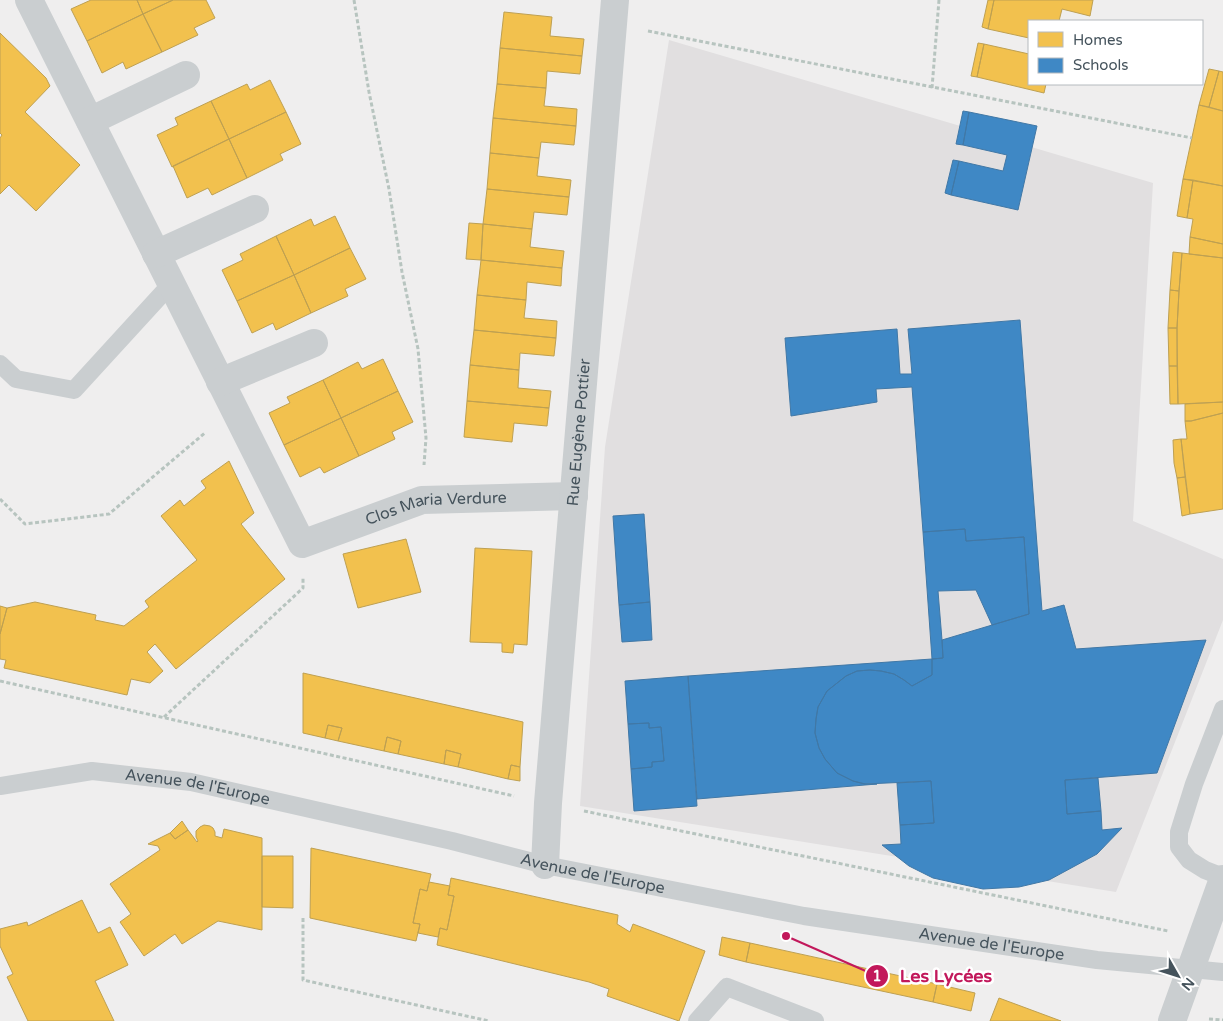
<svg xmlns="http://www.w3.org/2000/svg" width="1223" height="1021" font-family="'Varela Round',sans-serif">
  <rect width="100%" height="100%" fill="#efeeee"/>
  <path fill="#e1dfe0" d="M669 40 1153 183 1133 521 1223 559V620L1116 892 580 806 605 447Z"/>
  <path fill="#f2c14e" stroke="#bea052" d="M91 0H137L143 14 87 41 71 9Z
    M137 0H173L143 14Z
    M173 0H206L215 18 194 28 198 35 162 52 143 14Z
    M988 0H994L988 29 982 27Z
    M994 0H1093L1090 16 1062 9 1059 21H1029V38L988 29Z
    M504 12 552 17 550 36 584 39 582 56 500 48Z
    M143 14 162 52 126 69 123 62 102 73 87 41Z
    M0 33 46 78 50 86 25 112 80 165 36 211 9 185 0 194V138L2 135 0 133Z
    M978 43 984 44 977 77 971 76Z
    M984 44 1029 54V52V84H1046L1044 93 977 77Z
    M500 48 582 56 580 74 547 71 546 88 497 84Z
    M1209 69 1219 71 1209 107 1199 105Z
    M1219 71 1223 72V111L1209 107Z
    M270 80 286 112 229 139 211 101 247 84 250 90Z
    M497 84 546 88 544 106 577 109 576 126 493 118Z
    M211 101 229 139 172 167 157 135 178 125 175 118Z
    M1199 105 1223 111V186L1183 179Z
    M286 112 301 144 280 154 283 160 247 178 229 139Z
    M493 118 576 126 574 145 541 142 539 158 490 153Z
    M229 139 247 178 212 195 208 188 187 198 173 166Z
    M490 153 539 158 537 176 571 180 569 197 487 189Z
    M1183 179 1193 180 1187 218 1177 216Z
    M1193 180 1223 186V244L1190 237 1193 219 1187 218Z
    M487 189 569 197 567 215 534 212 532 229 483 224Z
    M335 216 350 248 294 275 276 236 311 219 314 226Z
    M469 223 483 224 481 260 466 259Z
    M483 224 532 229 530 247 564 251 562 268 481 260Z
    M276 236 294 275 237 301 222 270 243 260 240 254Z
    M1190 237 1223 244V258L1189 254Z
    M350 248 366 279 345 289 348 296 311 313 294 275Z
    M1173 252 1182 253 1179 291 1170 290Z
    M1182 253 1223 258V402L1178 404 1177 328 1179 291Z
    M481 260 562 268 561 286 527 282 526 300 477 295Z
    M294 275 311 313 276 330 273 323 252 333 237 301Z
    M1170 290 1179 291 1177 328H1168Z
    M477 295 526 300 524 318 557 321 556 338 474 330Z
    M1168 328H1177V366H1169Z
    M474 330 556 338 554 356 520 353 519 370 470 365Z
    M383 359 398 391 341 418 323 380 358 362 362 369Z
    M470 365 519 370 518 388 551 391 549 408 467 401Z
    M1169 366H1177L1178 404H1170Z
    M323 380 341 418 284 445 269 413 290 403 287 397Z
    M398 391 413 422 392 432 395 439 359 456 341 418Z
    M467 401 549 408 547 426 514 423 512 442 464 437Z
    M1223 402V413L1191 421H1185V404Z
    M1223 413V509L1190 514 1181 439H1187L1185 421H1191Z
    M341 418 359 456 324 473 320 467 300 477 284 445Z
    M1181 439 1185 477 1177 478 1174 463 1173 440Z
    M229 461 254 513 241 524 285 579 176 669 155 644 147 652 163 671 150 683 131 679 127 695 4 668 6 660 0 659V634L7 608 35 602 96 615 95 620 124 626 149 607 145 601 197 560 161 516 180 500 184 506 206 488 201 481Z
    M1185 477 1190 514 1182 516 1177 478Z
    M406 539 421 592 358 608 343 554Z
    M475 548 532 551 527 645 514 644 513 653 502 652V643L470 642Z
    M0 606 7 608 0 634Z
    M303 673 523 722 520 767 511 765 508 779 458 767 461 754 446 750 444 764 398 754 401 741 387 737 384 751 338 741 342 728 328 725 325 738 303 733Z
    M328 725 342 728 338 741 325 738Z
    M387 737 401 741 398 754 384 751Z
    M446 750 461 754 458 767 444 764Z
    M511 765 520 767V781L508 779Z
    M182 821 188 830 175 839 170 833Z
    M204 825 210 826 213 828 215 832V836L222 838 224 829 262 838V930L218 921 182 944 175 934 144 956 120 922 131 914 110 884 160 850 158 846 148 844 170 833 175 839 188 830 197 842 198 841 196 837V831L200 827Z
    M311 848 431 874 427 891 420 889 413 923 420 924 416 941 310 918Z
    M262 856H293V908L262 907Z
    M451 878 618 915 617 924 630 932 633 924 705 951 679 1021 607 996 609 989 589 982 437 945 440 928 447 930 454 896 448 895Z
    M429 882 450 886 448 895 454 896 447 930 440 928 438 937 418 933 420 924 413 923 420 889 427 891Z
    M82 900 98 933 110 927 128 965 95 981 114 1021H28L7 977 13 974 0 946V929L27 922 28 926Z
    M722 937 750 943 746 962 719 955Z
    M750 943 937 984 933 1002 746 962Z
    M937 984 975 993 971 1011 933 1002Z
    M999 998 1061 1021H990Z"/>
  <path fill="#3f88c5" stroke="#4178a6" d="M963 111 969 112 963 145 956 144Z
    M969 112 1037 126 1018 210 951 195 959 161 1003 171 1007 155 963 145Z
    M953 160 959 161 951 195 945 193Z
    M1020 320 1042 611 1064 605 1076 649 1206 640 1157 773 1065 780 1067 814 1101 811 1102 830 1122 828 1097 854 1049 880 1019 887 983 889 933 878 909 866 882 845 901 844 900 825 934 823 931 781 865 784 853 781 837 773 825 759 819 748 815 733 816 719 818 707 827 691 846 676 857 671 870 670 881 671 894 674 904 680 912 686 932 675V659L943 658 942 640 1029 614 1024 537 966 541 965 529 923 532 912 387 876 389 877 402 791 416 785 338 897 329 900 374H912L908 329Z
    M644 514 650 602 619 605 613 516Z
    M965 529 966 541 1024 537 1029 614 992 625 976 590 938 591 942 640 943 658 932 659 923 532Z
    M650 602 652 640 622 642 619 605Z
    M932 659V675L912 686 904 680 894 674 881 671 870 670 857 671 846 676 827 691 818 707 816 719 815 733 819 748 825 759 837 773 853 781 865 784H877L697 799 688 676Z
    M688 676 697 806 634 811 631 769 652 767V762L664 761 661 727 649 728V723L628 724 625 681Z
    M649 723V728L661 727 664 761 652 762V767L631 769 628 724Z
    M1098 778 1101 811 1067 814 1065 780Z
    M931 781 934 823 900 825 897 783Z"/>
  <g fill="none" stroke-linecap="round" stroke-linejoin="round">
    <path stroke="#b7c4bf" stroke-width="3" stroke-dasharray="4 2.5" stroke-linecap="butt" d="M354 0 369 92 389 189 402 272 418 349 426 438 424 465
      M648 31 1192 138
      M932 88 939 0
      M0 499 25 524 109 514 206 432
      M0 681 514 796
      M164 717 303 588V578
      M584 811 1168 931
      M303 918V980L489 1021
      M1209 1019 1223 1020"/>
    <g stroke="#caced0" stroke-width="18">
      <path d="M0 364 16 379 74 390 171 284"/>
      <path d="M1223 709 1194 784 1179 832V847L1189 860 1205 870 1223 877"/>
      <path id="s1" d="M0 786 92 771 191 782 452 841 545 865 804 916 1097 960 1223 972"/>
      <path d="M697 1021 727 987 815 1021"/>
    </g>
    <g stroke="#caced0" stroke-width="28">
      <path id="s2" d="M29 0 302 544 422 500 574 496"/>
      <path d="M90 121 186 75"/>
      <path d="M156 254 255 209"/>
      <path d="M220 382 314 343"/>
      <path id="s3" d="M545 865 548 803 615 0"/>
      <path d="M1172 1021 1223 879"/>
    </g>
  </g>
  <g text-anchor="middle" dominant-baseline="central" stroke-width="5" stroke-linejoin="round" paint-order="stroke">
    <g font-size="16" fill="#45535c" stroke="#fff">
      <text stroke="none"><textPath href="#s3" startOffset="434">Rue Eugène Pottier</textPath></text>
      <text stroke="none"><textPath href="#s2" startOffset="749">Clos Maria Verdure</textPath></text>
      <text stroke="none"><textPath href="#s1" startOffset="200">Avenue de l'Europe</textPath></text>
      <text stroke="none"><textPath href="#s1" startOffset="605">Avenue de l'Europe</textPath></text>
      <text stroke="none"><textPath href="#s1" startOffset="1010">Avenue de l'Europe</textPath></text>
    </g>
  </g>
  <path fill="none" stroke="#c2185b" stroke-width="2" d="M786 936L877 976"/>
  <g fill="#c2185b" stroke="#fff" stroke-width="2">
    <circle cx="786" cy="936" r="5"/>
    <circle cx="877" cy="976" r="12"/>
  </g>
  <g font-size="15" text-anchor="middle" font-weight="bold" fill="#fff">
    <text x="877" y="981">1</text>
  </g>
  <g font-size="18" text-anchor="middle" font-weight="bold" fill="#c2185b" stroke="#fff" stroke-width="5" stroke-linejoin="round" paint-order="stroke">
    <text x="946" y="982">Les Lycées</text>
  </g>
  <rect x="1028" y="20" width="175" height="65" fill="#ffffff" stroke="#b5babe"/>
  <rect x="1038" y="32" width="25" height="15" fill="#f2c14e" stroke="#b5babe"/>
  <text x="1073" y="45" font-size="15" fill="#45535c">Homes</text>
  <rect x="1038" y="58" width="25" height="15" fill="#3f88c5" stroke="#b5babe"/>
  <text x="1073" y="70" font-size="15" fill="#45535c">Schools</text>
  <g transform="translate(1178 976) rotate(129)" stroke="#ffffff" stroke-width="4" paint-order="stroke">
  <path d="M0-4L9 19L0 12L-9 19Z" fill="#45535c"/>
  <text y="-8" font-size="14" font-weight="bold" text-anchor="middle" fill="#45535c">N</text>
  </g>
</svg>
